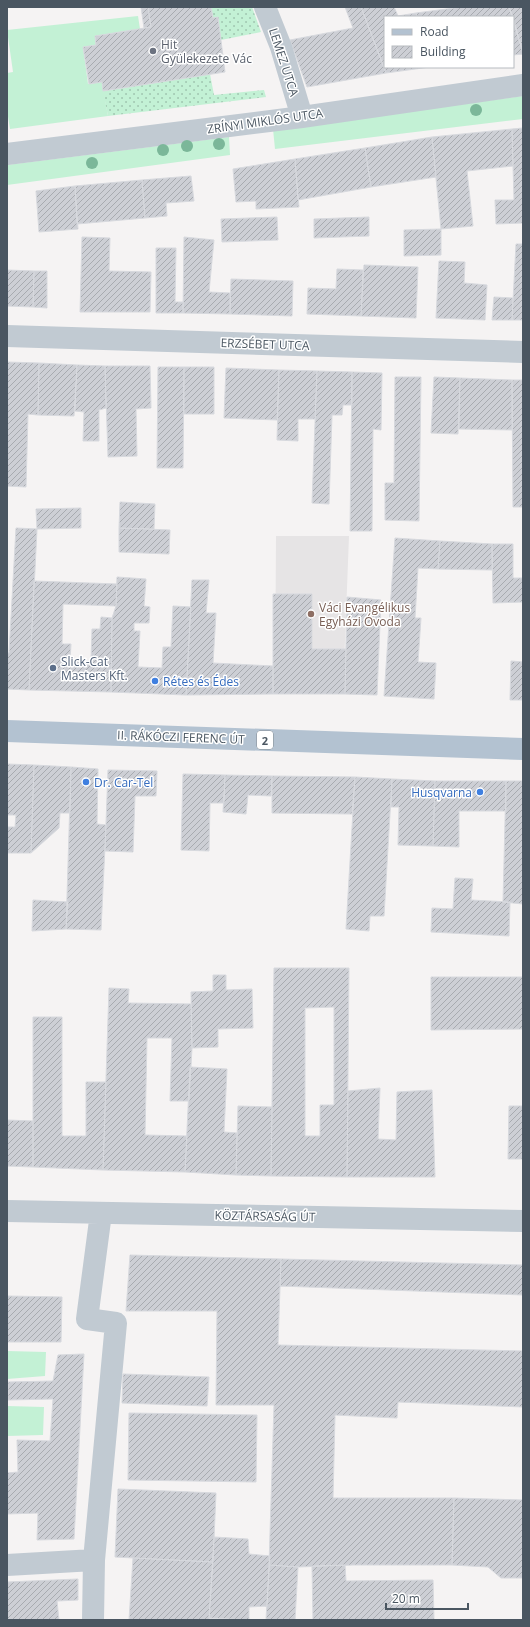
<svg xmlns="http://www.w3.org/2000/svg" width="530" height="1627" font-family="'Open Sans',sans-serif">
  <defs>
    <pattern id="garden-dots" width="8" height="8" patternUnits="userSpaceOnUse"><rect width="8" height="8" fill="#c3f1d5"/><path d="M2 2h.1M6 6h.1" fill="none" stroke="#a0c6b0" stroke-width="1.8" stroke-linecap="round"/></pattern>
    <pattern id="building-hatch" width="6" height="6" patternUnits="userSpaceOnUse"><rect width="6" height="6" fill="#cdcfd5"/><path d="M-1 1l2-2M0 6l6-6M5 7l2-2" fill="none" stroke="#a8abb0"/></pattern>
  </defs>
  <rect width="100%" height="100%" fill="#f5f3f3"/>
  <path fill="#e6e4e5" d="M276 536H349L343 692H275Z"/>
  <path fill="#c3f1d5" d="M138 16 140 29 95 36 96 45 83 47 88 84 102 82 108 116 10 129 7 110V73L13 72 7 30Z
    M523 96V119L275 149 273 129Z
    M229 137 230 155 7 185V165Z
    M7 1351 46 1352 45 1376 7 1379Z
    M7 1406 44 1407 43 1435 7 1436V1441Z"/>
  <path fill="url(#garden-dots)" d="M211 7H252L261 32 221 40 213 18Z
    M210 74 214 95 264 90 266 97 108 116 103 91Z"/>
  <path fill="url(#building-hatch)" stroke="#d7d9de" fill-rule="evenodd" d="M141 7H148L151 27 144 28Z
    M148 7H211L213 18 218 17 225 72 103 91 102 82 89 84 83 47 96 45 95 36 151 27Z
    M345 7H361L386 73 307 87 290 40 353 28Z
    M361 7H394L398 16 416 13 417 17H385V67H430L386 73Z
    M462 7H509L512 17H417L416 13Z
    M509 7H523V53L513 17Z
    M513 21 523 53V54L513 55Z
    M523 128V223L496 224 495 200H514L512 129Z
    M512 129 513 166 467 171 473 226 441 229 432 137Z
    M432 137 436 177 371 187 365 148Z
    M365 148 371 187 298 200 295 159Z
    M295 159 299 207 256 209V201L236 202 233 169Z
    M191 176 194 201 166 203 167 216 145 218 142 180Z
    M142 180 145 218 77 224 75 186Z
    M75 186 78 229 39 232 36 191Z
    M277 217 278 240 222 242 221 219Z
    M369 217V236L314 238V219Z
    M441 229V255L404 256V230Z
    M82 237 110 238 109 271 151 272 150 312H80Z
    M184 237 214 240 209 292 230 293V314L183 313Z
    M516 244H523V320H512Z
    M156 248H176L175 302H183V313H156Z
    M439 261 465 262 464 283 487 285 485 320 436 318Z
    M364 265 418 267 416 318 361 316Z
    M337 269 363 270 361 316 307 314 308 288 336 289Z
    M7 270 34 271 33 307 7 306Z
    M34 271H47V308L33 307Z
    M231 279 293 281 292 316 230 314Z
    M494 297 513 298 512 320H492Z
    M7 362 39 363 38 415 28 414 26 487 7 486Z
    M39 363 77 365 74 416 38 415Z
    M77 365 105 366 106 408 99 410V441H83L84 412 75 411Z
    M105 366H150L151 408 136 409 137 456 108 457Z
    M158 367H184L183 468H157Z
    M184 367H214V414H184Z
    M226 368 279 370 277 420 224 418Z
    M279 370 317 371 315 419H298V441L277 440Z
    M317 371 352 372V405H343L342 415H332L329 504 312 503Z
    M352 372 382 373 381 430 373 429 372 531H350Z
    M395 377H421L419 521 385 520V483H394Z
    M434 377 460 378 458 434 431 433Z
    M460 378 512 380V430L459 429Z
    M512 380H523V507H513Z
    M120 502 155 504 154 529 119 528Z
    M81 508V528L37 529 36 509Z
    M16 528 37 529 29 690 7 689V653H9Z
    M119 528 170 530 169 554 119 552Z
    M395 538 440 541 438 569 418 568 415 618H421L418 662 436 663 434 699 384 696Z
    M440 541 492 544V570L438 569Z
    M492 544H513V578H523V602L493 603Z
    M117 577 146 579 144 606 150 607 149 623H134V631H140L138 667 162 668 163 647H171L173 606 191 607 186 695 111 692 112 618 116 606Z
    M192 580H209L206 613H216L213 663 273 666V694L186 695Z
    M34 581 117 584 116 606 63 604 62 644H71L70 661H91L92 629H100L101 617 112 618 111 692 29 690Z
    M273 594H312V649H346L345 694H273Z
    M347 597 381 600 377 695 345 694Z
    M511 661 523 662V700H510Z
    M7 764 34 765 31 853H7V827H15L16 815H7Z
    M34 765 71 767 70 813H60L59 828 31 853Z
    M71 767 98 769 97 824 106 825 101 930 66 929Z
    M108 770 157 771 156 796H135L133 852 105 851Z
    M183 774 225 775 224 803H210L209 851 181 850Z
    M225 775 272 776 271 796 248 795 246 814 223 812Z
    M272 776 355 777 352 814 272 813Z
    M355 777 392 779 384 916H370L369 931 346 929Z
    M392 779 435 781 433 846 398 845 399 807H391Z
    M435 781H506V811H459V847L433 846Z
    M506 781H523V904L503 902Z
    M455 878 473 879 471 900 510 902 509 936 431 932 432 908 453 909Z
    M33 900 68 902 66 929 32 931Z
    M274 968H349L347 1177 271 1176ZM334 1007V1105H320V1136H305V1008Z
    M213 975H226V990L252 989 253 1028 218 1029V1047L192 1048 191 992 213 991Z
    M431 977H523V1029L431 1030Z
    M109 988 129 989 128 1003 191 1004 192 1048 189 1101H170L172 1038H147L145 1135 187 1136 185 1172 103 1170Z
    M33 1017H62V1136H86V1082H106L103 1170 33 1167Z
    M190 1067 227 1069 224 1132 237 1133 236 1175 185 1172Z
    M380 1088 378 1139 396 1140 397 1092 432 1090 435 1177H347L348 1091Z
    M238 1106 272 1107 271 1176 236 1175Z
    M509 1106H523V1159H508Z
    M7 1120 33 1121V1167L7 1166Z
    M130 1255 281 1259 278 1345 523 1351V1407L398 1402 397 1418 335 1415 333 1498H454L452 1565H353L298 1567 269 1565 274 1405H216L217 1311H126Z
    M281 1259 523 1265V1295L280 1286Z
    M7 1296 62 1297 61 1342H7Z
    M84 1354 74 1539 37 1540 38 1513 7 1514V1473L18 1472 17 1440 50 1441 53 1399 8 1400V1382L53 1381 58 1355Z
    M123 1374 209 1377 207 1406 122 1403Z
    M129 1413 257 1415 256 1482 128 1480Z
    M118 1489 216 1493 213 1562 115 1557Z
    M454 1498 523 1500V1578H501L488 1567 452 1565Z
    M214 1537 248 1539 249 1554 270 1556 267 1606 249 1607V1620L209 1618Z
    M133 1558 213 1562 209 1620H129Z
    M269 1565 298 1567 295 1620H266Z
    M345 1565 346 1581 433 1580 434 1620H313L312 1566Z
    M78 1579V1600L57 1601 59 1620H7V1582Z"/>
  <g fill="none" stroke-linecap="round" stroke-linejoin="round">
    <path stroke="#c1cad2" stroke-width="22" d="M265 7 281 47 302 117
      M7 154 302 117 523 85
      M7 336 523 352
      M7 1211 523 1221
      M7 1565 94 1560
      M93 1620 94 1560 116 1323 87 1319 101 1213"/>
    <path stroke="#b3c2d1" stroke-width="22" d="M7 731 523 749"/>
  </g>
  <g fill="#7bb799">
    <circle cx="476" cy="110" r="6"/>
    <circle cx="219" cy="144" r="6"/>
    <circle cx="187" cy="146" r="6"/>
    <circle cx="163" cy="150" r="6"/>
    <circle cx="92" cy="163" r="6"/>
  </g>
  <circle fill="#6b7280" stroke="#fff" stroke-width="1.5" cx="153" cy="51" r="4"/>
  <circle fill="#8d6e63" stroke="#fff" stroke-width="1.5" cx="311" cy="614" r="4"/>
  <circle fill="#5c6f8a" stroke="#fff" stroke-width="1.5" cx="53" cy="668" r="4"/>
  <g fill="#3f7fe0" stroke="#fff" stroke-width="1.5">
    <circle cx="155" cy="681" r="4"/>
    <circle cx="86" cy="782" r="4"/>
    <circle cx="480" cy="792" r="4"/>
  </g>
  <g text-anchor="middle" dominant-baseline="central" stroke-width="3" stroke-linejoin="round" paint-order="stroke">
    <rect fill="#fff" stroke="#808990" stroke-width="1" x="257" y="731" width="16" height="18" rx="3"/>
    <g font-size="11" font-weight="bold" fill="#4a5661">
      <text x="265" y="740">2</text>
    </g>
    <g font-size="12" fill="#5b616d" stroke="#fff" text-anchor="start">
      <text x="161" y="44">Hit<tspan x="161" dy="14">Gyülekezete Vác</tspan></text>
    </g>
    <g font-size="12" fill="#4a5661" stroke="#fff">
      <text transform="translate(284 62) rotate(72)">LEMEZ UTCA</text>
      <text transform="translate(265 121) rotate(-8)">ZRÍNYI MIKLÓS UTCA</text>
      <text transform="translate(265 344) rotate(2)">ERZSÉBET UTCA</text>
      <text transform="translate(181 737) rotate(2)">II. RÁKÓCZI FERENC ÚT</text>
      <text transform="translate(265 1216) rotate(1)">KÖZTÁRSASÁG ÚT</text>
    </g>
    <g font-size="12" fill="#785e54" stroke="#fff" text-anchor="start">
      <text x="319" y="607">Váci Evangélikus<tspan x="319" dy="14">Egyházi Óvoda</tspan></text>
    </g>
    <g font-size="12" fill="#4e5e75" stroke="#fff" text-anchor="start">
      <text x="61" y="661">Slick-Cat<tspan x="61" dy="14">Masters Kft.</tspan></text>
    </g>
    <g font-size="12" fill="#366cbe" stroke="#fff" text-anchor="start">
      <text x="163" y="681">Rétes és Édes</text>
      <text x="94" y="782">Dr. Car-Tel</text>
      <text x="472" y="792" text-anchor="end">Husqvarna</text>
    </g>
  </g>
  <rect width="530" height="1627" fill="none" stroke="#4a5661" stroke-width="16"/>
  <rect x="384" y="16" width="130" height="52" fill="#ffffff" stroke="#b7bbc0"/>
  <rect x="392" y="29" width="20" height="6" fill="#b3c2d1" stroke="#b7bbc0"/>
  <text x="420" y="36" font-size="12" fill="#4a5661">Road</text>
  <rect x="392" y="46" width="20" height="12" fill="url(#building-hatch)" stroke="#b7bbc0"/>
  <text x="420" y="56" font-size="12" fill="#4a5661">Building</text>
  <path d="M386 1603v6h82v-6" fill="none" stroke="#4a5661" stroke-width="2"/>
  <text x="392" y="1603" font-size="12" fill="#4a5661" stroke="#ffffff" stroke-width="3" paint-order="stroke">20 m</text>
</svg>
